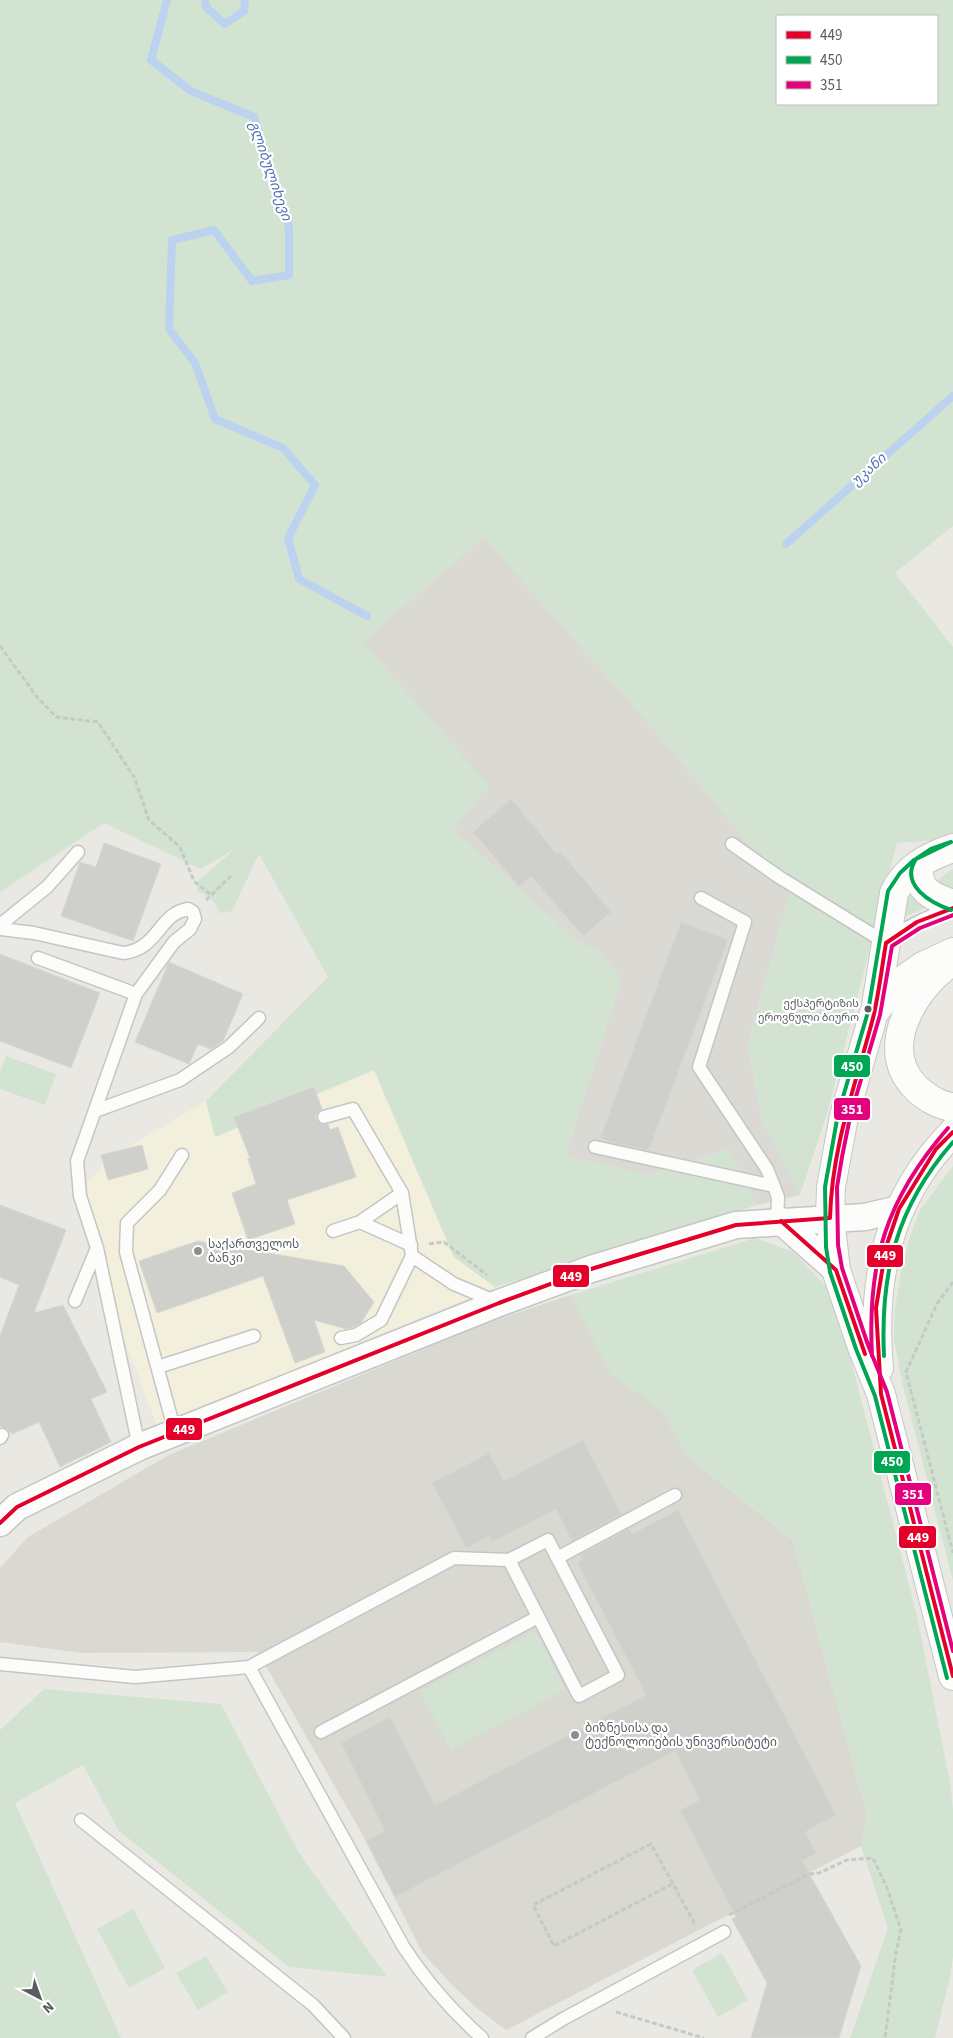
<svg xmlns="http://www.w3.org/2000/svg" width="953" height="2038" font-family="'Source Sans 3','Noto Sans Georgian',sans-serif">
  <rect width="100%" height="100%" fill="#e9e8e3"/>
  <path fill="#f2efdc" d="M374 1070 454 1257 495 1287 157 1426 83 1230 87 1184 105 1161 206 1101 215 1137Z"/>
  <path fill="#dad9d4" d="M484 537 657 732 790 893 748 1044 762 1121 800 1195 757 1205 728 1149 647 1175 565 1156 621 980 600 951 579 943 453 830 362 641Z"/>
  <path fill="#d9d8d1" d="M571 1295 612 1375 661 1409 688 1457 793 1540 867 1816 861 1846 506 2030 478 2009 451 1984 422 1952 366 1841 258 1652 82 1653 0 1642V1568L28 1537 169 1455 486 1323Z"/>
  <path fill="#d2e4d1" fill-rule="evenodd" d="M0 0H953V526L895 573 953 647V839L897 843 827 1114 800 1195 762 1121 748 1044 790 893 657 732 484 537 362 641 489 786 453 830 579 943 600 951 621 980 565 1156 647 1175 728 1149 757 1205 495 1287 454 1257 374 1070 215 1137 206 1101 328 977 259 854 232 911 220 913C214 901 210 895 197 892V882L236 848 201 869 104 823 0 892ZM777 16H937V104H777Z
    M953 869V909L927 894 939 879Z
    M910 886 931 905 900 919Z
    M6 1056 56 1074 45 1105 0 1089V1072Z
    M953 1166V1581L903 1386 894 1340 895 1307 901 1273 910 1236 920 1210Z
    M755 1238 793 1252 834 1295 917 1616 950 1782 953 1809V1957L950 1977 935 2038H850L888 1928 861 1846 867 1816 793 1540 688 1457 661 1409 611 1375 571 1295Z
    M535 1631 565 1690 451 1750 420 1691Z
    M44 1689 221 1704 298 1851 387 1977 289 1967 119 1831 83 1765 15 1803 121 2038H0V1730Z
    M133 1909 165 1968 129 1988 97 1929Z
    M722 1953 748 2000 718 2017 692 1970Z
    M206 1956 228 1992 198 2010 176 1973Z"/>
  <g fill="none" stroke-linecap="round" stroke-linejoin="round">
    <path stroke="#bbd3ef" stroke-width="8" d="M167 0 151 60 191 91 254 117 289 227V275L252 281 214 230 172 240 169 329 195 363 215 419 283 448 315 485 288 538 299 579 367 616
      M205 0 206 7 225 24 244 11 245 0
      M786 544 953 396"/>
  </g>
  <path fill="#cfcfcc" stroke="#d7d6d2" d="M511 799 557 854 560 851 611 912 583 936 531 876 519 886 473 832Z
    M104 843 161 864 133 941 61 916 80 862 96 867Z
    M681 922 728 940 649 1150 610 1142 600 1138Z
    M0 954 100 993 71 1068 0 1041Z
    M169 962 243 994 223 1041 211 1049 198 1044 189 1064 135 1042Z
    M314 1087 322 1109 316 1114V1120L322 1125 328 1124 330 1130 338 1127 356 1177 287 1200 295 1224 248 1240 232 1193 256 1184 248 1159 250 1158 234 1117Z
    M142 1145 148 1169 108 1180 101 1155Z
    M0 1205 66 1230 34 1313 63 1305 107 1392 91 1399 111 1442 60 1467 39 1422 12 1434 7 1429 0 1426V1336L19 1285 0 1277Z
    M198 1241 344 1266 374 1302 361 1323 353 1327 346 1329 314 1320 325 1352 295 1363 263 1276 157 1313 139 1261Z
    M583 1440 621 1514 572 1541 556 1509 492 1542 489 1536 466 1548 432 1483 489 1453 504 1481Z
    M678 1510 836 1815 805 1832 816 1853 802 1861 861 1966 839 2038H751L767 1983 732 1919 736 1917 680 1810 700 1800 675 1751 395 1897 366 1841 385 1831 341 1743 390 1717 435 1805 646 1695 577 1562 582 1560 580 1555 629 1529 632 1534Z"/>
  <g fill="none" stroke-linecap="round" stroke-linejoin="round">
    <g stroke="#c5c5c5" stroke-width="15">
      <path id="lane" d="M732 844 779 877 886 943C906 926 927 917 953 908
        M701 898 745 922 699 1067 767 1169 778 1197 777 1221
        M0 925 47 887 78 852
        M0 929 34 933 123 953C159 949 158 914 188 909L193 912 195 919 190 929 174 942 136 994 77 1161 80 1196 97 1248 139 1447
        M38 958 136 994
        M95 1111 180 1080 229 1047 259 1018
        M324 1117 353 1109 402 1193 412 1256 454 1284 497 1302
        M595 1147 774 1186
        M360 1222 411 1245
        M333 1231 360 1222 402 1193
        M75 1301 97 1248
        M341 1338 356 1335 381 1320 412 1256
        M158 1367 254 1336
        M175 1432 126 1252 127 1223 160 1190 182 1155
        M0 1438 2 1435
        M557 1558 675 1495
        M0 1664 135 1677 249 1667 454 1558 509 1560 548 1540 618 1675 579 1696 509 1560
        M249 1667 403 1946C425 1980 452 2011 482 2038
        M321 1732 538 1617
        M81 1820 313 2005 344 2038
        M532 2038 563 2019 724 1932"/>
    </g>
    <g stroke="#c5c5c5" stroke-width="29">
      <path id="street" d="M781 1221 836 1270
        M0 1523 17 1507 139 1447 499 1303 591 1269 736 1225 865 1217 899 1209"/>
    </g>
    <g stroke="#c7c6c6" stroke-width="30">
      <path id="secondary" d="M920 864C914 889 932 897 953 904
        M953 952 923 966 907 977 891 991 874 1013 844 1116 831 1187 830 1218 836 1270 862 1347 881 1394 953 1676
        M946 966C911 993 878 1050 916 1088 925 1097 940 1106 953 1107
        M875 1012 894 893C906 868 927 857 953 848
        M879 1368C871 1278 888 1198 953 1132"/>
    </g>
    <path stroke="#c5c9c7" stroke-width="3" stroke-dasharray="5 2.5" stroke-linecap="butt" d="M0 646 37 697 56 717 98 722 134 777 149 820 180 847 194 881 211 895
      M206 900 233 874
      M429 1244 444 1242 487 1275
      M953 1282 937 1304 906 1372 953 1553
      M672 1884 554 1946 533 1905 651 1844 690 1915 696 1926
      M729 1915 809 1874 819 1873 847 1860 873 1858 887 1888 901 1930 896 1952 885 2038
      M616 2012 704 2038"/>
    <use href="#lane" stroke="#fcfcfb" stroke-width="12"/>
    <use href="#street" stroke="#fcfcfb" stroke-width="26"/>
    <use href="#secondary" stroke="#fcfcfb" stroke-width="28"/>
    <g stroke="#fff" stroke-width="8">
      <path id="bus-1" d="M953 1132 936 1149 899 1209 886 1247 876 1308 881 1394 953 1676
        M781 1221 836 1270 865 1354
        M0 1523 17 1507 139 1447 499 1303 591 1269 736 1225 830 1218C832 1144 856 1085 874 1014 879 991 882 967 886 943L917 922 953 908"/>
    </g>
    <g stroke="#fff" stroke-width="8">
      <path id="bus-2" d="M951 842 931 849 916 859C899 885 931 903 951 910
        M884 1356C880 1272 897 1206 953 1142
        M947 1678 875 1396 856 1349 830 1272 826 1247 825 1187 838 1114 868 1012 888 891 900 873 914 860 951 842"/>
    </g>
    <g stroke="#fff" stroke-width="8">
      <path id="bus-3" d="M953 915 920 928 892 946 880 1015 850 1117 842 1157 837 1187 838 1245 842 1268 868 1345 887 1392 953 1651
        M872 1356C867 1262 886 1199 948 1128"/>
    </g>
    <use href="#bus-1" stroke="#e4002b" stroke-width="4"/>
    <use href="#bus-2" stroke="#00a651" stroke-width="4"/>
    <use href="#bus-3" stroke="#e5007d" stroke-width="4"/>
  </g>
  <circle fill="#595c60" stroke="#fff" stroke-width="2" cx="868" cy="1009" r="4.5"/>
  <g fill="#8b8d8e" stroke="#fff" stroke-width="2">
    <circle cx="198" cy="1251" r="5"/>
    <circle cx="575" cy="1735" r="5"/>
  </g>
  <g text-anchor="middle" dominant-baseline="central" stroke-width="4.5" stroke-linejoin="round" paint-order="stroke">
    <g font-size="11" fill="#595c60" stroke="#fff" text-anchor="end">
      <text x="859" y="1003">ექსპერტიზის<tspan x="859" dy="14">ეროვნული ბიურო</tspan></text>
    </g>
    <g font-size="12" fill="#595c60" stroke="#fff" text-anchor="start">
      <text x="208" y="1244">საქართველოს<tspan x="208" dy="14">ბანკი</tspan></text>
      <text x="585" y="1728">ბიზნესისა და<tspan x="585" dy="14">ტექნოლოიების უნივერსიტეტი</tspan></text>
    </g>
    <g font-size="14" font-style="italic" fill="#4e74b4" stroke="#fff">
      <text transform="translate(270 171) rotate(71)">გლიბულიხევი</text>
      <text transform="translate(869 470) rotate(-42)">უკანი</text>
    </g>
  </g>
  <g stroke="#fff" stroke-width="2">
    <rect x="833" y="1054" width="38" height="24" rx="5" fill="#00a651"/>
    <rect x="833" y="1097" width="38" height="24" rx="5" fill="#e5007d"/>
    <rect x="866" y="1244" width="38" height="24" rx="5" fill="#e4002b"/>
    <rect x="552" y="1264" width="38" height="24" rx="5" fill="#e4002b"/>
    <rect x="165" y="1417" width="38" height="24" rx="5" fill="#e4002b"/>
    <rect x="873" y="1450" width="38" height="24" rx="5" fill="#00a651"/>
    <rect x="894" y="1482" width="38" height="24" rx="5" fill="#e5007d"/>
    <rect x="898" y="1525" width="39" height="24" rx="5" fill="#e4002b"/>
  </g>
  <g font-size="14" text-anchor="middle" font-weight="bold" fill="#fff">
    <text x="852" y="1071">450</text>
    <text x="852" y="1114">351</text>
    <text x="885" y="1260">449</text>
    <text x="571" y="1281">449</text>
    <text x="184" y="1434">449</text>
    <text x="892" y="1466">450</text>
    <text x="913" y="1499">351</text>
    <text x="918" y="1542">449</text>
  </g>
  <rect x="776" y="15" width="162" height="90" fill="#ffffff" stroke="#bdbebf"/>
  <rect x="786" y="31" width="25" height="8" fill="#e4002b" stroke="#bdbebf"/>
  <text x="820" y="40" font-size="15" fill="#595c60">449</text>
  <rect x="786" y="56" width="25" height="8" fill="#00a651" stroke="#bdbebf"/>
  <text x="820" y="65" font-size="15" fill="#595c60">450</text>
  <rect x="786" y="81" width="25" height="8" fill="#e5007d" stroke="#bdbebf"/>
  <text x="820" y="90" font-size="15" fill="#595c60">351</text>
  <g transform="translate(40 1998) rotate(139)" stroke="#ffffff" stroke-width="4" paint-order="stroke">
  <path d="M0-4L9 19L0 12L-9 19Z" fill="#595c60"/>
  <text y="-8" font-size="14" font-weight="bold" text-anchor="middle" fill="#595c60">N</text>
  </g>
</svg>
